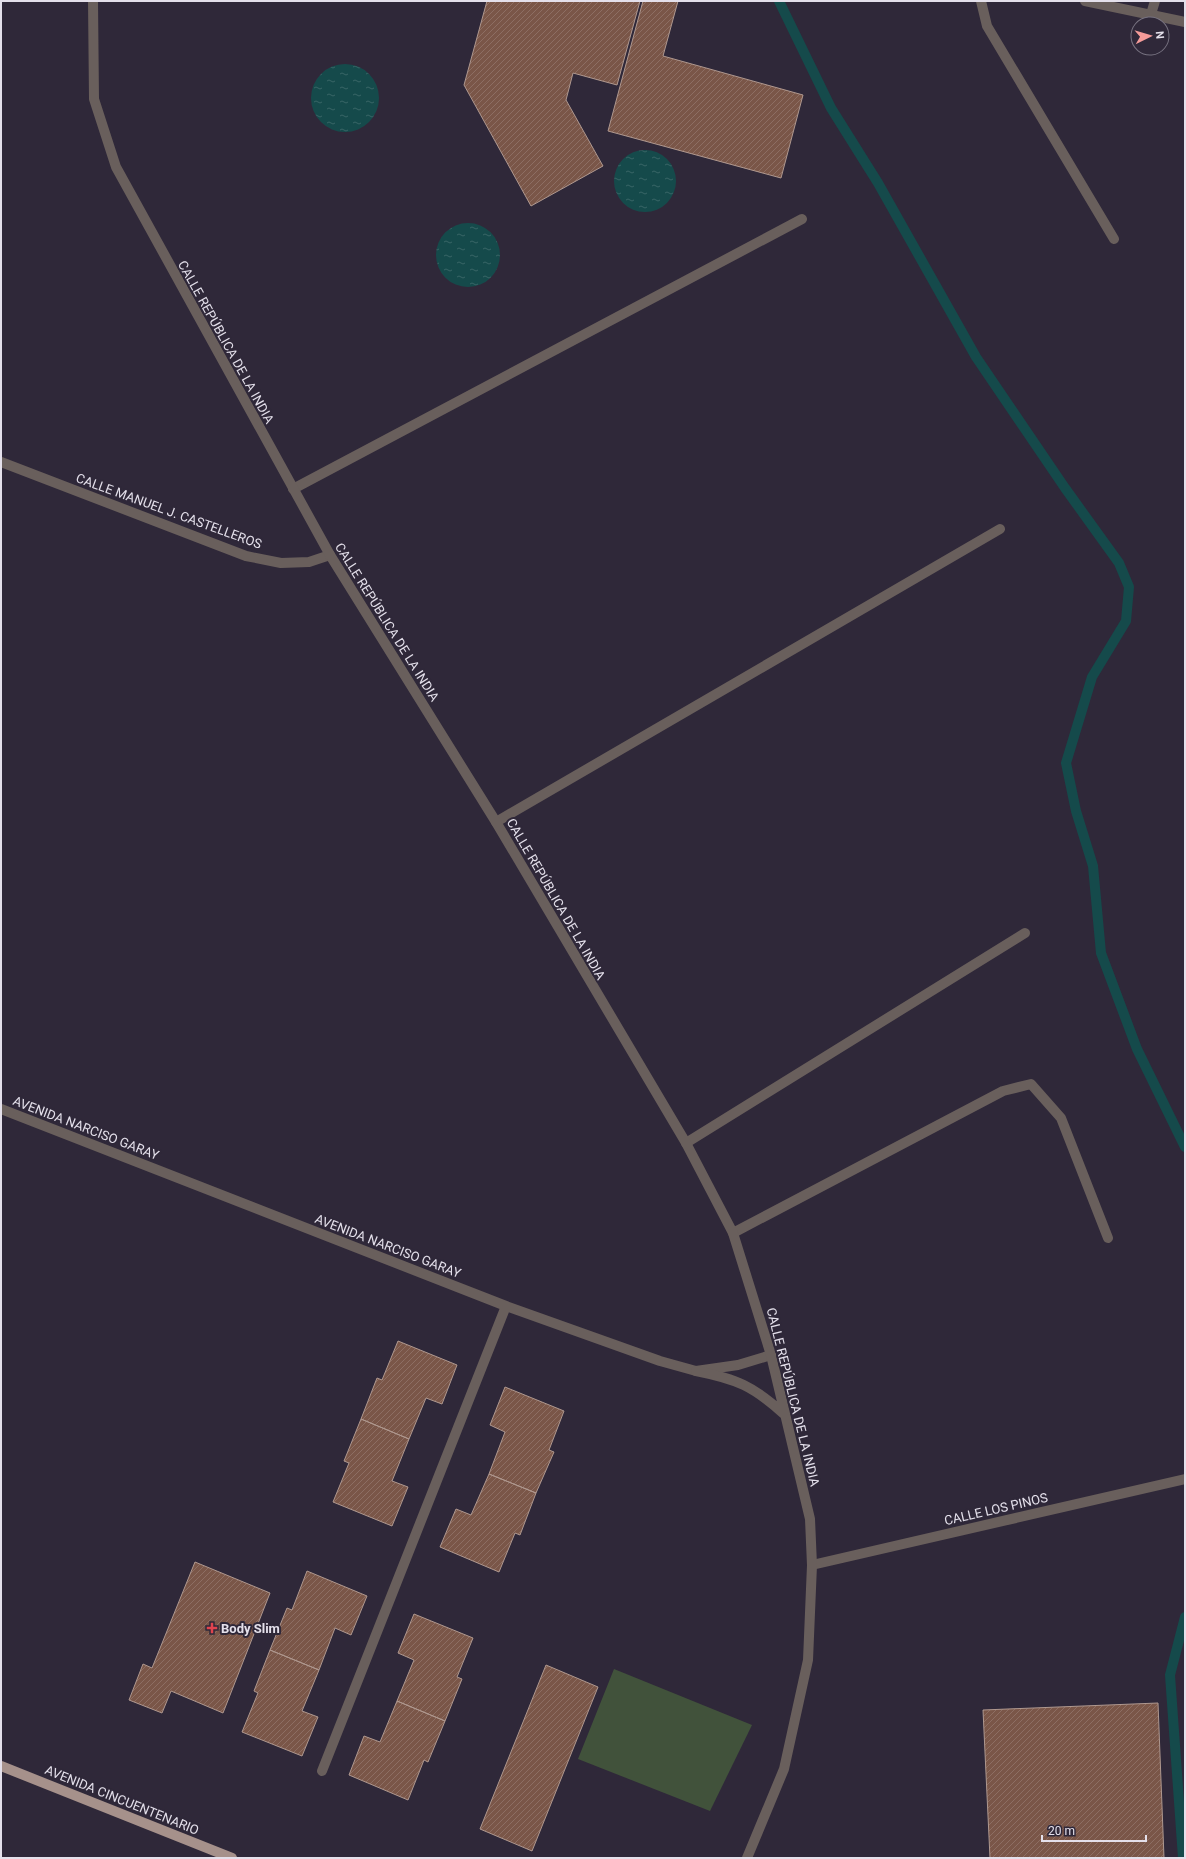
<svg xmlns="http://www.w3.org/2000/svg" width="1186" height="1859" font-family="Roboto,sans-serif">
  <defs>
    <pattern id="water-ripples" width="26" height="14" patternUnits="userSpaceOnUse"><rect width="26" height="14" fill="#154a4b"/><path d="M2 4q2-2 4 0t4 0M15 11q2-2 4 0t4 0" fill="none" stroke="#376465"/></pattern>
    <pattern id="building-hatch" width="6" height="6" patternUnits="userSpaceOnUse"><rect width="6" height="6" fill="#7a5648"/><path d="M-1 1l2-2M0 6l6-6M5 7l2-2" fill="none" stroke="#8d6e63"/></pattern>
  </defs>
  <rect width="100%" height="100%" fill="#2f2839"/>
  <path fill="#41523b" d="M614 1669 752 1725 710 1811 578 1759Z"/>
  <path fill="url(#water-ripples)" d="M311 98a34 34 0 1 1 68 0a34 34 0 1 1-68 0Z
    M614 181a31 31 0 1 1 62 0a31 31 0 1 1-62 0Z
    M436 255a32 32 0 1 1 64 0a32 32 0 1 1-64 0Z"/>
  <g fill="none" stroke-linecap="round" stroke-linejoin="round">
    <path stroke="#154a4b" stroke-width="10" d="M779 1 831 108 878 183 976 357 1065 488 1119 563 1129 587 1126 621 1092 677 1066 763 1076 811 1093 866 1101 953 1137 1049 1185 1147
      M1183 1858 1170 1675 1185 1617"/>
  </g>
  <path fill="url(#building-hatch)" stroke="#af988f" d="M487 1H640L617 85 573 73 566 100 603 166 531 206 464 85Z
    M643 1H678L663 56 803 95 781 178 608 131Z
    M398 1341 457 1365 442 1404 426 1398 409 1439 361 1419 377 1378 382 1380Z
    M505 1387 564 1411 549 1450 554 1452 536 1493 489 1474 505 1432 490 1425Z
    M361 1419 409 1439 392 1481 408 1487 392 1526 333 1502 349 1463 344 1461Z
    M489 1474 536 1493 520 1535 515 1533 499 1572 440 1547 456 1509 471 1515Z
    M195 1562 270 1593 223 1713 171 1691 162 1713 129 1700 143 1664 152 1668Z
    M307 1571 367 1596 351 1635 335 1628 319 1670 270 1650 287 1608 292 1610Z
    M414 1614 473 1638 457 1677 462 1679 445 1721 397 1701 414 1660 398 1653Z
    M270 1650 319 1670 302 1711 318 1717 302 1756 242 1732 258 1693 254 1691Z
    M546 1665 598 1687 532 1851 480 1829Z
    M397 1701 445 1721 428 1762 424 1760 408 1800 349 1775 364 1736 380 1742Z
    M1158 1703 1164 1858H990L983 1710Z"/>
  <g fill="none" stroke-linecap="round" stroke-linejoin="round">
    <path stroke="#695f5c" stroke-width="10" d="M981 1 987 26 1114 239
      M1151 14 1155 1
      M1 462 246 556 281 563 309 562 330 555
      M293 489 802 219
      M496 822 1000 529
      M1 1109 506 1306 660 1361 696 1371 738 1365 771 1355
      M686 1143 1025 933
      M733 1233 1003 1091 1031 1084 1061 1118 1108 1238
      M812 1565 1185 1479
      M322 1771 506 1306"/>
    <path stroke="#695f5c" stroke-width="10" d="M93 1 94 99 116 167 330 555 496 822 686 1143 733 1233 771 1355 810 1519 812 1565 808 1660 784 1769 747 1858
      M1085 1 1185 22
      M696 1371C737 1379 753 1386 784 1414"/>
    <path stroke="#a6918b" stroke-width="10" d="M1 1766 232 1858"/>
  </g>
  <path fill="#e0444e" stroke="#2f2839" stroke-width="1.5" d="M210 1622h4v4h4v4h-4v4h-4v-4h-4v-4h4z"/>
  <g text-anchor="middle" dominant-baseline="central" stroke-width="4" stroke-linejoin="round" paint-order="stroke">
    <g font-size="13" fill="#e4e0eb" stroke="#2f2839">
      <text transform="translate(226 342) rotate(61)">CALLE REPÚBLICA DE LA INDIA</text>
      <text transform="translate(169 511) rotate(20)">CALLE MANUEL J. CASTELLEROS</text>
      <text transform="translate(387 622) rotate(58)">CALLE REPÚBLICA DE LA INDIA</text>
      <text transform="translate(556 899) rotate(60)">CALLE REPÚBLICA DE LA INDIA</text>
      <text transform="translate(86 1128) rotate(21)">AVENIDA NARCISO GARAY</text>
      <text transform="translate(388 1246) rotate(21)">AVENIDA NARCISO GARAY</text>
      <text transform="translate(793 1397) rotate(76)">CALLE REPÚBLICA DE LA INDIA</text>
      <text transform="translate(996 1509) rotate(-13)">CALLE LOS PINOS</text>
      <text transform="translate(122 1800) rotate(22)">AVENIDA CINCUENTENARIO</text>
    </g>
    <g font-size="13" font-weight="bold" fill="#e4e0eb" stroke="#2f2839" text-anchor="start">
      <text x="221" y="1628">Body Slim</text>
    </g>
  </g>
  <rect width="1186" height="1859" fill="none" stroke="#e4e0eb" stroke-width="4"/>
  <g transform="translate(1150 36) rotate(85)"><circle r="19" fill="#2f2839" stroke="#777280"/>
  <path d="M0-3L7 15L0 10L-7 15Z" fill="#f59b99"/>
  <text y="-6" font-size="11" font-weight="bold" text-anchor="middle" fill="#e4e0eb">N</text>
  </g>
  <path d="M1042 1835v6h104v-6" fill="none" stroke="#e4e0eb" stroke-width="2"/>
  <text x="1048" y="1835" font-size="12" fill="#e4e0eb" stroke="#2f2839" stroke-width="3" paint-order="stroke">20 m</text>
</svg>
